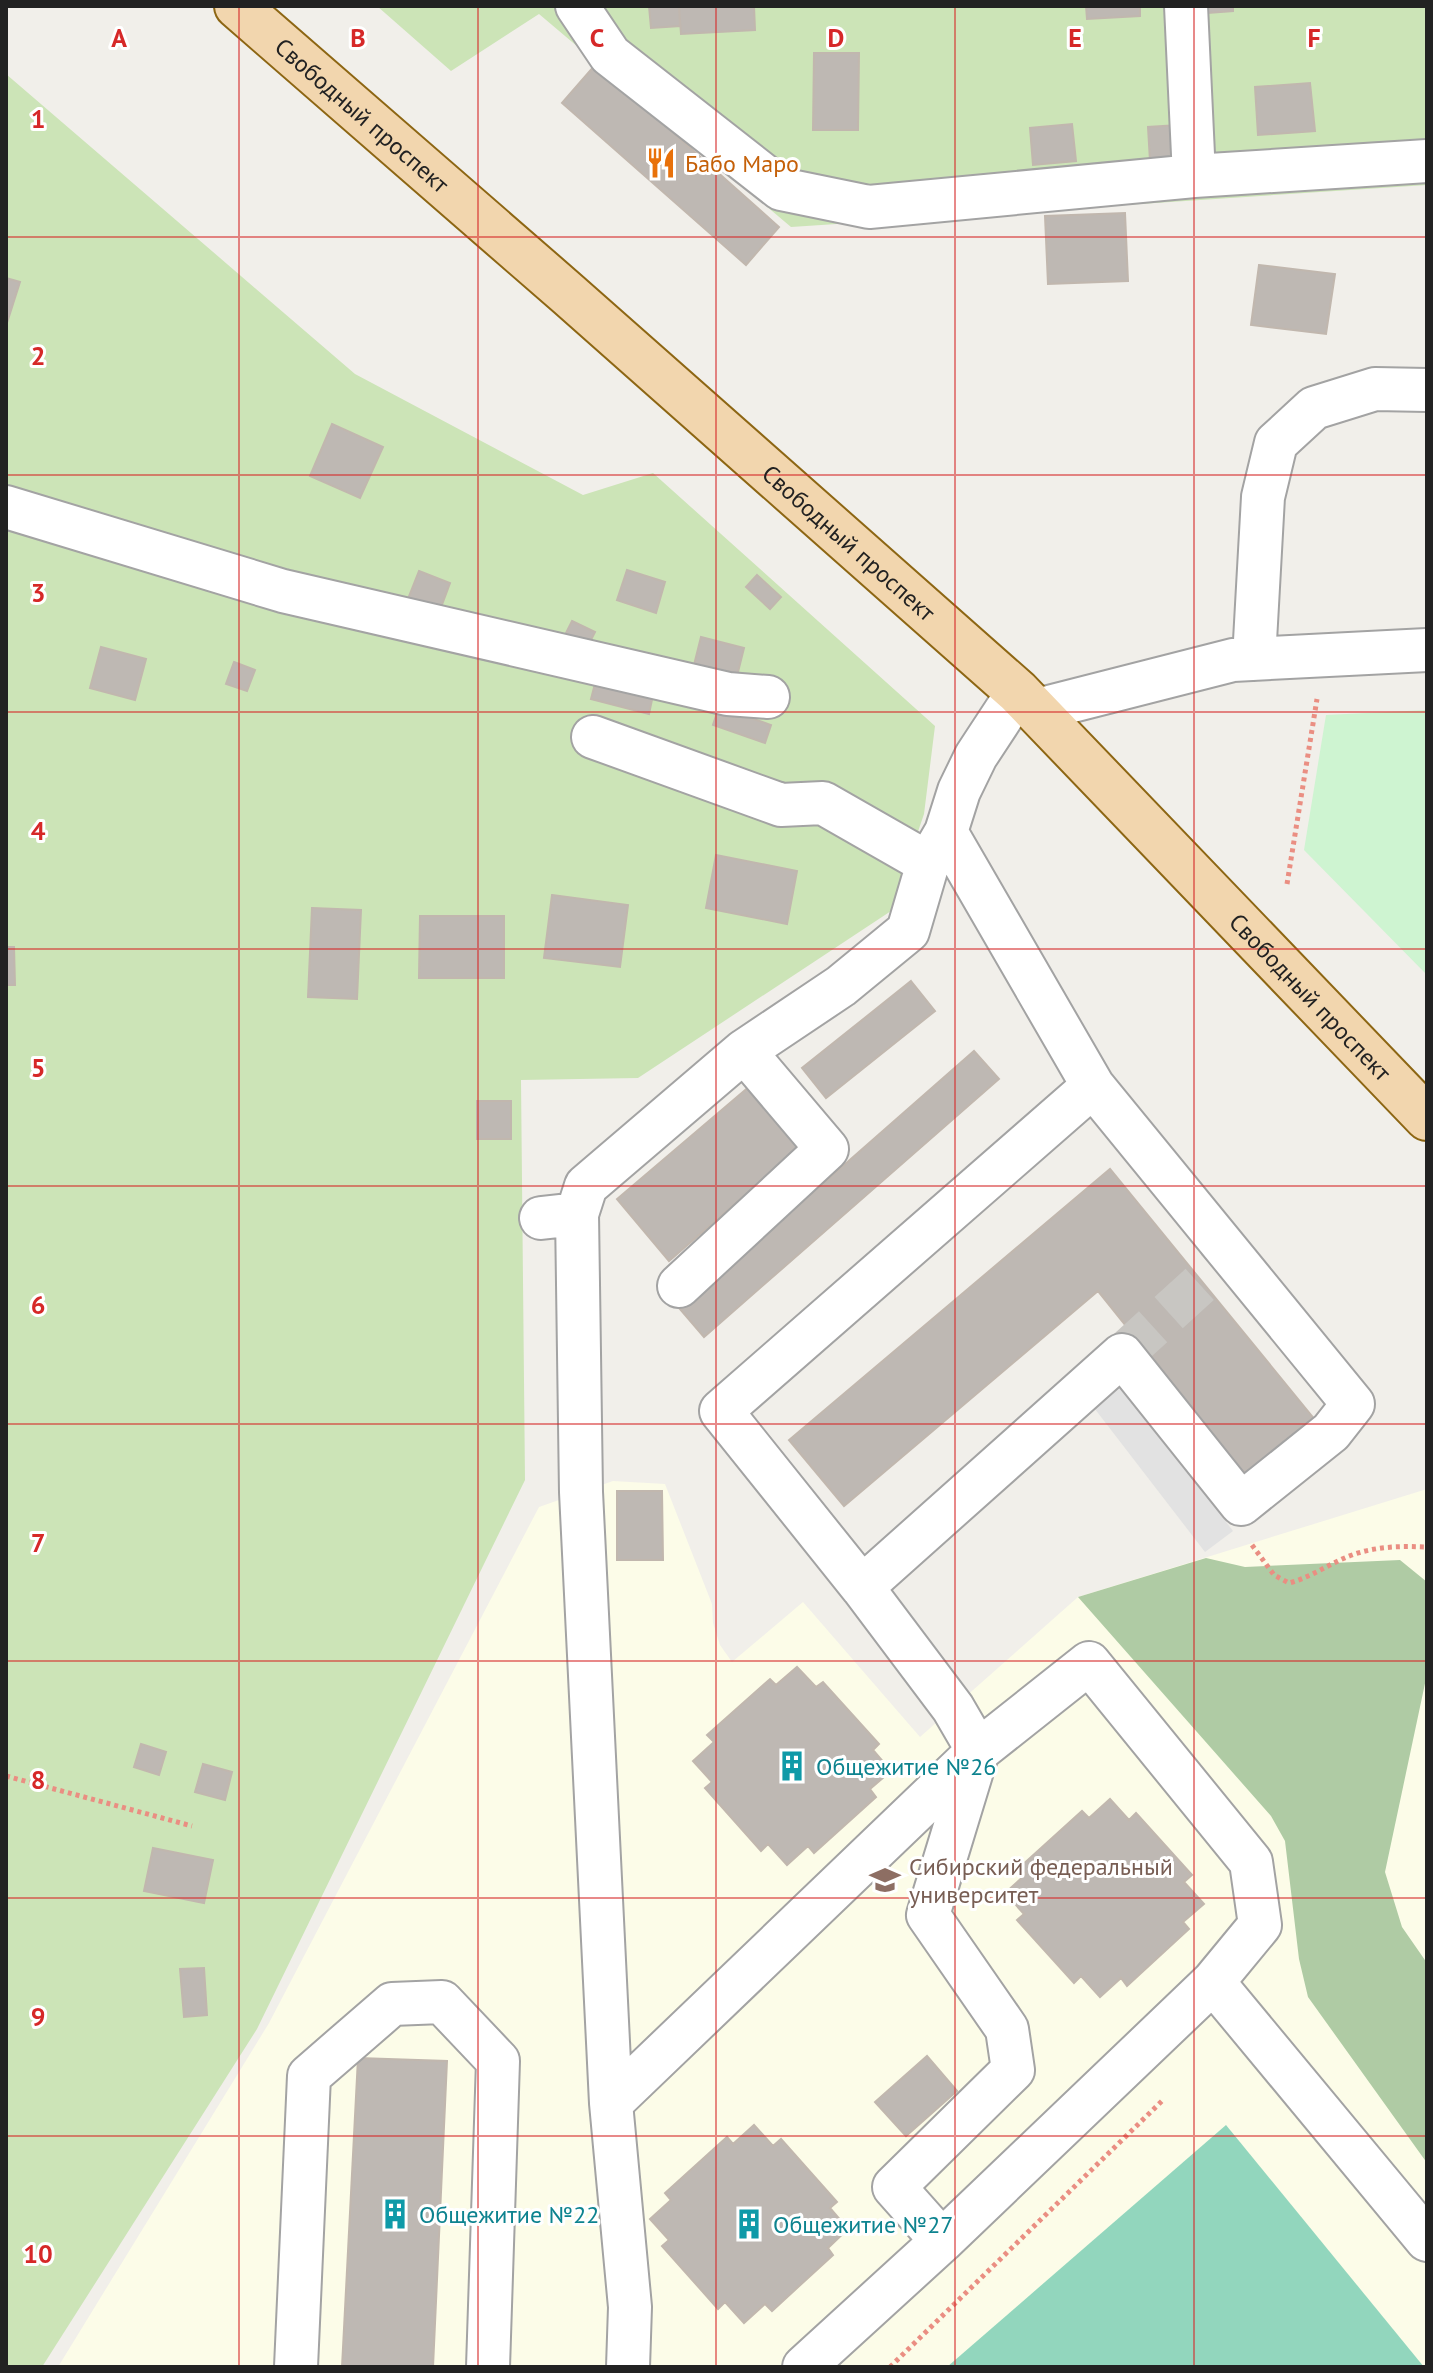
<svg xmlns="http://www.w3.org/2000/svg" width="1433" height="2373" font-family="'PT Sans',sans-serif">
  <rect width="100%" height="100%" fill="#f1efea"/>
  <path fill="#fcfce8" d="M613 1481 665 1484 712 1604 713 1623 720 1645 732 1662 803 1602 920 1737 1078 1597 1427 1489V2367H58L269 2023 539 1507Z"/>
  <path fill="#cce4b7" d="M377 6H1427V185L791 227 539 14 451 71Z
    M6 74 355 374 583 495 653 473 935 726 924 814 891 911 638 1078 521 1080 525 1480 257 2029 42 2367H6Z"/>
  <path fill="#afcba4" d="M1206 1558 1245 1567 1400 1560 1427 1582V1674L1385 1872 1402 1927 1427 1963V2163L1308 1997 1299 1959 1285 1841 1271 1816 1078 1597Z"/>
  <path fill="#cef4d1" d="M1427 710V975L1304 850 1326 715Z"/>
  <path fill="#92d6bd" d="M1226 2125 1424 2367H947Z"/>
  <path fill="#e2e2e2" d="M1117 1379 1233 1531 1205 1552 1088 1400Z"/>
  <path fill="#beb8b3" stroke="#c1b7ae" stroke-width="2" d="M649 6H679L680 26 651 28Z
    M679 6H754L755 30 681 34Z
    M1086 6H1140V16L1087 19Z
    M1207 6H1233V11L1208 13Z
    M814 53H859L858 130H813Z
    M596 64 779 227 746 265 562 103Z
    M1310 83 1315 131 1258 135 1255 87Z
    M1072 124 1076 161 1033 165 1030 128Z
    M1178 125 1180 159 1150 161 1148 127Z
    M1125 213 1128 281 1048 284 1045 216Z
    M1259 265 1335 274 1326 334 1251 325Z
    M6 278 20 282 6 326Z
    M332 424 383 447 360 498 310 476Z
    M627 570 665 582 656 613 617 600Z
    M419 571 450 583 440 610 408 599Z
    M757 575 781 597 770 609 746 587Z
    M572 621 595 632 587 648 564 637Z
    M701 637 744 648 734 688 691 677Z
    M101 647 146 659 135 700 90 688Z
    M234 662 255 670 247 691 226 684Z
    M597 676 654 690 649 714 591 699Z
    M719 707 771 725 765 743 713 725Z
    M716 855 797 871 787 924 706 908Z
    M552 895 628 905 620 967 544 958Z
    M312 908 361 910 357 999 308 997Z
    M420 916H504V978H419Z
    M6 947H14L15 985H6Z
    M911 981 935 1011 826 1098 802 1068Z
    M974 1051 999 1079 704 1337 680 1309Z
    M750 1086 800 1147 669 1261 617 1199Z
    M477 1101H511V1139H477Z
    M1110 1169 1316 1421 1248 1478 1098 1291 844 1506 789 1440Z
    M617 1491H662L663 1560H617Z
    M797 1667 816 1687 823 1682 879 1744 873 1750 891 1771 870 1789 876 1797 814 1853 808 1846 787 1865 768 1844 761 1851 705 1788 712 1782 693 1761 714 1742 707 1735 770 1679 776 1685Z
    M141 1744 166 1752 159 1775 134 1767Z
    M203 1764 232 1772 225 1800 195 1792Z
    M1110 1799 1129 1820 1136 1813 1192 1875 1184 1882 1204 1904 1183 1922 1189 1929 1127 1986 1121 1978 1100 1997 1081 1976 1074 1983 1017 1920 1024 1914 1005 1893 1026 1874 1020 1867 1082 1811 1089 1818Z
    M153 1848 213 1860 204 1903 144 1891Z
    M204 1968 207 2015 184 2017 180 1969Z
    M927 2056 957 2091 906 2136 875 2102Z
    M358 2058 447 2061 433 2367H342Z
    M754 2125 773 2146 781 2139 837 2202 830 2208 848 2229 828 2248 833 2255 772 2311 765 2304 744 2323 725 2302 718 2309 662 2246 669 2240 650 2219 671 2200 665 2193 727 2137 733 2144Z"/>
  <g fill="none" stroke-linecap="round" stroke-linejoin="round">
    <path stroke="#c8c6c2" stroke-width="42" stroke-dasharray="42 21" stroke-linecap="butt" d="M1122 1355 1232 1255"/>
    <g stroke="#a3a3a3" stroke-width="46">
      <path id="minor" d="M577 6 610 55 781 189 869 207 1194 176 1427 161
        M1186 6 1194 176
        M6 507 283 591 728 694 768 697
        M1254 659 1263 497 1276 443 1314 408 1375 389 1427 390
        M1018 692 976 756 959 791 946 832 1093 1086 1353 1404 1331 1432 1241 1504 1122 1355 862 1587 721 1411 1093 1086
        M1037 710 1233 660 1427 650
        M593 737 781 805 823 803 928 863
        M541 1218 577 1214
        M679 1286 827 1149 744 1051
        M862 1587 953 1708 978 1751 1089 1663 1251 1862 1260 1925 1213 1982
        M611 2103 977 1752
        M942 2241 894 2187 1013 2070 1007 2029 928 1915 978 1751
        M296 2367 309 2076 392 2004 442 2002 498 2061 488 2367
        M628 2367 630 2307 611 2103 581 1492 577 1214 586 1186 744 1051 841 986 908 931 928 863 946 832
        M804 2367 942 2241 1213 1982 1427 2240"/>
    </g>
    <g stroke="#8d6613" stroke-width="48">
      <g id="major">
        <path id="s1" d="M237 6 568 294 1018 692 1427 1118"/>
      </g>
    </g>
    <path stroke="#ea8e82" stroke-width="5" stroke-dasharray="4 4" stroke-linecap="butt" d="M1287 884 1317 699
      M1252 1545 1274 1575 1289 1583C1312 1577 1330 1563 1352 1555 1377 1546 1402 1546 1427 1547
      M6 1776 192 1826
      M890 2367 1164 2099"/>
    <use href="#minor" stroke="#fff" stroke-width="42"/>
    <use href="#major" stroke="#f2d6ae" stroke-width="44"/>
  </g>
  <path fill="none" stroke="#d62828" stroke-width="2" stroke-opacity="0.55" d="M239 6V2367M478 6V2367M716 6V2367M955 6V2367M1194 6V2367M6 237H1427M6 475H1427M6 712H1427M6 949H1427M6 1186H1427M6 1424H1427M6 1661H1427M6 1898H1427M6 2136H1427"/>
  <defs>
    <g id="restaurant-bare" transform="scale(2.4)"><path d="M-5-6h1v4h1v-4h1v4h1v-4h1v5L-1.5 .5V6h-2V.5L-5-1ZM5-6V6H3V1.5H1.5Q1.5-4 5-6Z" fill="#e8710a" stroke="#fff" stroke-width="2.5" paint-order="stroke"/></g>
    <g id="building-bare" transform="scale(2.4)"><path d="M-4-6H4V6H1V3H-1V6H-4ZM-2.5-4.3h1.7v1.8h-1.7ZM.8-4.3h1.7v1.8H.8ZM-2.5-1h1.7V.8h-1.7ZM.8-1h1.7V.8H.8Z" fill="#0f9aa8" stroke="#fff" stroke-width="2.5" paint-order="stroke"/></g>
    <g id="university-bare" transform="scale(2.4)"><path d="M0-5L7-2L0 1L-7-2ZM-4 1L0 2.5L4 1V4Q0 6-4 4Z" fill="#8d6e63" stroke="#fff" stroke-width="2.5" paint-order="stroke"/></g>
  </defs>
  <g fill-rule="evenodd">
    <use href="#restaurant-bare" x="661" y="163"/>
    <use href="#building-bare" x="792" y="1766"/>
    <use href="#university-bare" x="885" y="1880"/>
    <use href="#building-bare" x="395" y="2214"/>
    <use href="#building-bare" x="749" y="2224"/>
  </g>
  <g text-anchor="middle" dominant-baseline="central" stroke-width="6" stroke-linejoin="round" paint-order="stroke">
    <g font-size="24" fill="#222" stroke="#fff">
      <text stroke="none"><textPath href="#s1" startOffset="166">Свободный проспект</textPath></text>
      <text stroke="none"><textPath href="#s1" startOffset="814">Свободный проспект</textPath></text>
      <text stroke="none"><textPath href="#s1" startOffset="1462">Свободный проспект</textPath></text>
    </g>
    <g font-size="24" fill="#c56008" stroke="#fff" text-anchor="start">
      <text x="685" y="163">Бабо Маро</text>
    </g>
    <g font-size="24" fill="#0d838f" stroke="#fff" text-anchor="start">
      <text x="816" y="1766">Общежитие №26</text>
      <text x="419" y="2214">Общежитие №22</text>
      <text x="773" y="2224">Общежитие №27</text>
    </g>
    <g font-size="24" fill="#785e54" stroke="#fff" text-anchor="start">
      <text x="909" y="1866">Сибирский федеральный<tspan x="909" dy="28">университет</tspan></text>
    </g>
  </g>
  <g font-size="26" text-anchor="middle" font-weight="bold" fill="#d62828" stroke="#fff" stroke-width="6" stroke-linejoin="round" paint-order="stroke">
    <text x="119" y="47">A</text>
    <text x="358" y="47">B</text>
    <text x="597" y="47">C</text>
    <text x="836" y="47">D</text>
    <text x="1075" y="47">E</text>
    <text x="1314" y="47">F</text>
    <text x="38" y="128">1</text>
    <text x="38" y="365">2</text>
    <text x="38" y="602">3</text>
    <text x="38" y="840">4</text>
    <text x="38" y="1077">5</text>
    <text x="38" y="1314">6</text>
    <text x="38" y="1552">7</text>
    <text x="38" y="1789">8</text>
    <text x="38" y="2026">9</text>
    <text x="38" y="2263">10</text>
  </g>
  <rect width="1433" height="2373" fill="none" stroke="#222222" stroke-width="16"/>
</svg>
